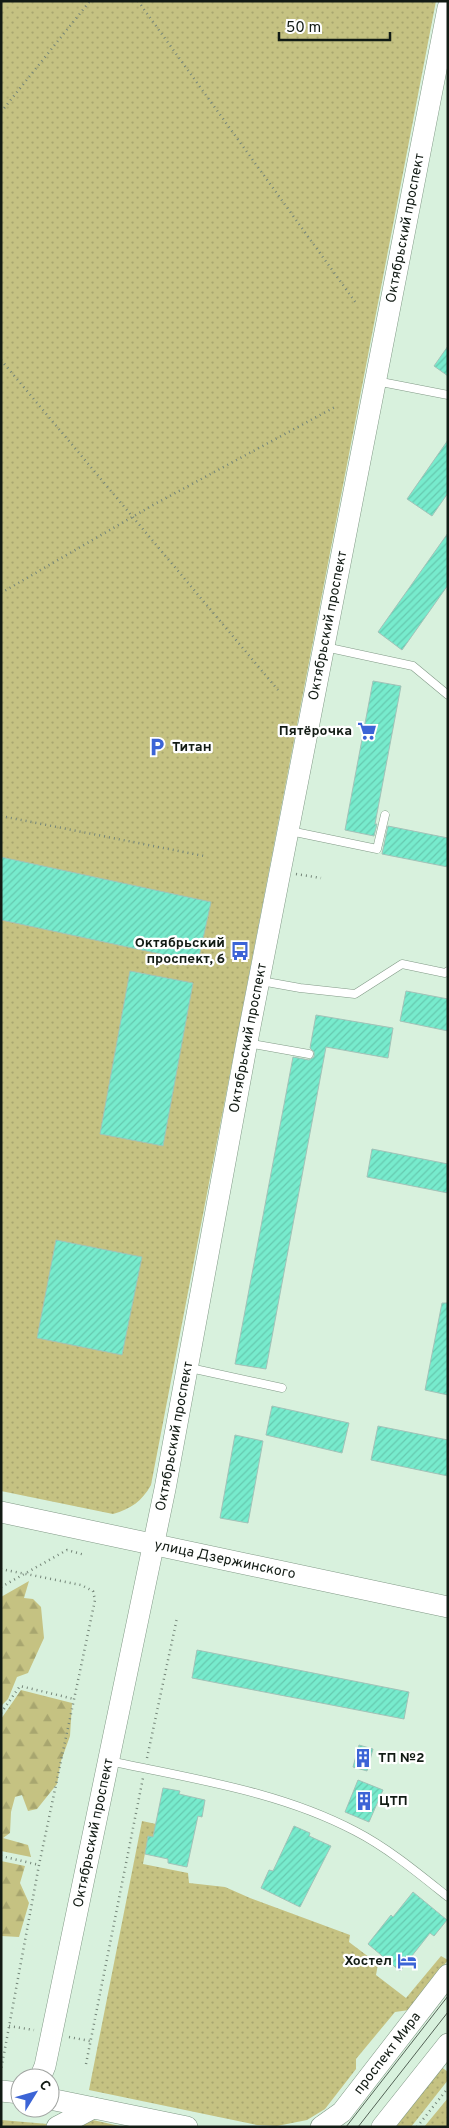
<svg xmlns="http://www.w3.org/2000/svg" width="449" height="2128" font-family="Overpass,sans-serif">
  <defs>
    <pattern id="green-dots" width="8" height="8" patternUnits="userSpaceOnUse" patternTransform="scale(1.25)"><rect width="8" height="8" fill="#c5c282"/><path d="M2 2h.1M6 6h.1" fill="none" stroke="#a8a66f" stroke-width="1.8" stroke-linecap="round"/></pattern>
    <pattern id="forest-firs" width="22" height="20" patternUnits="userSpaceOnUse" patternTransform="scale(1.25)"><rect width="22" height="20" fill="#c5c282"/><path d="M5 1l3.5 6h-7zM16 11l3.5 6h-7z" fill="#a8a66f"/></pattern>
    <pattern id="building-hatch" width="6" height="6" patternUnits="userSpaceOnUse" patternTransform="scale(1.25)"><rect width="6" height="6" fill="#77ebcd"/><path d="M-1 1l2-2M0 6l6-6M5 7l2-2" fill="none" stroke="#66c9af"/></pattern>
  </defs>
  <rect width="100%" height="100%" fill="#d8f1dd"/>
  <path fill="url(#green-dots)" d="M1 1H436L151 1485C142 1501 131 1509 113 1514L1 1491Z
    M142 1821 156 1824 153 1837H148L143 1864 188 1873 189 1883 225 1887 250 1898 350 1935 349 1942 378 1964 376 1975 406 1998 441 1956 448 1960 409 2010 395 2012 356 2059V2069L325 2109 307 2120 277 2126 257 2125 89 2090Z
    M440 2066 448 2072V2080L411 2127H391Z
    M448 2098V2127H424Z
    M84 2118 124 2127H83Z
    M1 2120 48 2124 44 2127H1Z"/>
  <path fill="url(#forest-firs)" d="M29 1581 24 1598 33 1599 41 1607 44 1638 28 1673 17 1677 8 1699 1 1706V1597Z
    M21 1690 72 1703 70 1736 61 1761 57 1784 37 1809 28 1811 22 1795 15 1797 11 1812 10 1833 3 1838 28 1845 31 1857 1 1851V1719Z
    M1 1861 25 1866 20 1883 29 1903 19 1937 1 1936Z"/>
  <path fill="url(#building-hatch)" stroke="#a2c2b8" d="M448 346V376L434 366Z
    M448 440V493L432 516 407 499Z
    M448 533V585L402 650 378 632Z
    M373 681 401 686 375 824H377L374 836 345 830Z
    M388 826 448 838V867L382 854Z
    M1 857 211 902 198 962 1 920Z
    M130 971 193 983 163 1146 100 1134Z
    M406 991 448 999V1031L400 1021Z
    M316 1015 393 1028 388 1058 326 1047 266 1369 235 1364 293 1057 309 1060 314 1057V1052L310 1048Z
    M372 1149 448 1164V1193L367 1177Z
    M56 1240 142 1257 122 1355 37 1338Z
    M442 1303H448V1395L425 1390Z
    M272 1406 349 1423 342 1453 266 1435Z
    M378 1426 448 1440V1476L371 1460Z
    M235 1435 263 1441 248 1523 220 1518Z
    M197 1650 409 1692 404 1719 192 1678Z
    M359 1745 373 1749 367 1771 353 1767Z
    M358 1780 383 1790 369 1822 345 1812Z
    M163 1788 180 1791 179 1794 205 1800 202 1817 198 1816 187 1867 168 1863V1859L145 1854 148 1836 153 1837Z
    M294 1826 310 1833 309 1836 331 1846 300 1907 261 1888 269 1870 273 1871Z
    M413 1892 447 1920 434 1936 430 1933 400 1971 368 1944 391 1915 393 1917Z"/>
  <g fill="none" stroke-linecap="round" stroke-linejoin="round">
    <g stroke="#819986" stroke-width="9">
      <path id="lane" d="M376 381 448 395
        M325 647 413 666 448 695
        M290 831 377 849 385 815
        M261 981 300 988 355 994 402 964 445 973 448 971
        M247 1043 309 1054
        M190 1368 282 1388
        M110 1761C192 1779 279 1791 355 1831 388 1848 418 1873 448 1897"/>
    </g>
    <g stroke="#819986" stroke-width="22">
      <g id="secondary">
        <path id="s1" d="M1 1512 448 1607"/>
        <path id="s2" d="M40 2078 45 2066 165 1489 247 1042 448 8"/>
        <path d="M1 2091 20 2093"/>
        <path d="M50 2099 187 2127"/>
        <path d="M57 2127 93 2108"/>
        <path id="s3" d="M321 2127 342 2112 448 1975"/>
        <path d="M382 2127 448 2044"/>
      </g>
    </g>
    <path stroke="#748578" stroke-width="2.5" stroke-dasharray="1 4" stroke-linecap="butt" d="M138 1 356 303
      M1 112 90 1
      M1 360 278 690
      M1 593 153 505 335 407
      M1 816 204 856
      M296 874 321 878
      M1 1569 81 1585 93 1591 95 1600 39 1865 1 2070
      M1 1587 67 1550 85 1555
      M1 1713 20 1686 74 1699
      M147 1758 177 1618
      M1 1856 39 1865
      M9 2026 34 2030
      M69 2037 90 2041
      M86 2064 143 1778
      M417 2127 448 2088"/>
    <use href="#lane" stroke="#fff" stroke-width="8"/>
    <use href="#secondary" stroke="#fff" stroke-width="21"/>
    <path stroke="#536256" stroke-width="1" d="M346 2127 448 1996
      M358 2127 448 2012"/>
  </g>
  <defs>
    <g id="supermarket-bare" transform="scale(1.5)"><path d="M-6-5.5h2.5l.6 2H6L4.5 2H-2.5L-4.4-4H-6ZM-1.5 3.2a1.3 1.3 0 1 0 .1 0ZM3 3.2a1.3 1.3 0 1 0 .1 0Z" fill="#3c64d6" stroke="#fff" stroke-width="2.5" paint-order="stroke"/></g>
    <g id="parking-bare" transform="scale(1.5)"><path d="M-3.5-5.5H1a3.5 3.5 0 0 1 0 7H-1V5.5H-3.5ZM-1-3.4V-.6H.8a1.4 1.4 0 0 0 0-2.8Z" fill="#3c64d6" stroke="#fff" stroke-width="2.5" paint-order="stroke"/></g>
    <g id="bus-bare" transform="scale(1.5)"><path d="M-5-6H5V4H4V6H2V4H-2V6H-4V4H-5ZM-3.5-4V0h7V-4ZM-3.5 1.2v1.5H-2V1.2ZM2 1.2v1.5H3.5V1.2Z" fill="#3c64d6" stroke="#fff" stroke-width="2.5" paint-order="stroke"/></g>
    <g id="building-bare" transform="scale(1.5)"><path d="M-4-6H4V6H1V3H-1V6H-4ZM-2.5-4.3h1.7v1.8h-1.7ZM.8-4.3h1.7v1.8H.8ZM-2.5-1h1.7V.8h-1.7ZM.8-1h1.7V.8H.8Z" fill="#3c64d6" stroke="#fff" stroke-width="2.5" paint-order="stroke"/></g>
    <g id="hotel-bare" transform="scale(1.5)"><path d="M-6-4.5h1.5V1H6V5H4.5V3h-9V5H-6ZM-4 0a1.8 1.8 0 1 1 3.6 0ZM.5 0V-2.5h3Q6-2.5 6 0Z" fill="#3c64d6" stroke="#fff" stroke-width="2.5" paint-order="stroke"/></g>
  </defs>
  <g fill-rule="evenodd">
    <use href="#supermarket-bare" x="367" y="731"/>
    <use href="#parking-bare" x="157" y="747"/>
    <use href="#bus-bare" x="240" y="951"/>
    <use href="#building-bare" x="363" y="1758"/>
    <use href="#building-bare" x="364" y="1801"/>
    <use href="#hotel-bare" x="407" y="1961"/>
  </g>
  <g text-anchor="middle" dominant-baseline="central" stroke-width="4.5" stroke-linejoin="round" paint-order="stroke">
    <g font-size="14" fill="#121b14" stroke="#fff">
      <text stroke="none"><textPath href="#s2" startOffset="1886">Октябрьский проспект</textPath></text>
      <text stroke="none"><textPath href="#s2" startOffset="1481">Октябрьский проспект</textPath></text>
      <text stroke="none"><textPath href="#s2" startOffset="1061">Октябрьский проспект</textPath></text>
      <text stroke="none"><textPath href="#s2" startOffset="656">Октябрьский проспект</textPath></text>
      <text stroke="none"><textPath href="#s1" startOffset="229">улица Дзержинского</textPath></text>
      <text stroke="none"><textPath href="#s2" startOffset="251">Октябрьский проспект</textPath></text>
      <text stroke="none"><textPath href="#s3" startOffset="100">проспект Мира</textPath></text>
    </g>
    <g font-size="14" font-weight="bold" fill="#121b14" stroke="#fff" text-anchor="end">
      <text x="352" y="731">Пятёрочка</text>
      <text x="172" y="747" text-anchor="start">Титан</text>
      <text x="225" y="943">Октябрьский<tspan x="225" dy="16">проспект, 6</tspan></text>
      <text x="378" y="1758" text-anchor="start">ТП №2</text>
      <text x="379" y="1801" text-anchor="start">ЦТП</text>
      <text x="392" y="1961">Хостел</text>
    </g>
  </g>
  <rect width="449" height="2128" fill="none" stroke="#121b14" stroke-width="5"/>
  <g transform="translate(35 2093) rotate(53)"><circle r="24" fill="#ffffff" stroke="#a0a4a1"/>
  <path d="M0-4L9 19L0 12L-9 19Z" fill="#3c64d6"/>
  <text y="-8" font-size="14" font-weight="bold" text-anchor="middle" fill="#121b14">С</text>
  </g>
  <path d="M279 32v8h111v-8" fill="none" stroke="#121b14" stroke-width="2.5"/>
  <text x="286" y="32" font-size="15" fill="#121b14" stroke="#ffffff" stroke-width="4" paint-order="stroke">50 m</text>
</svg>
